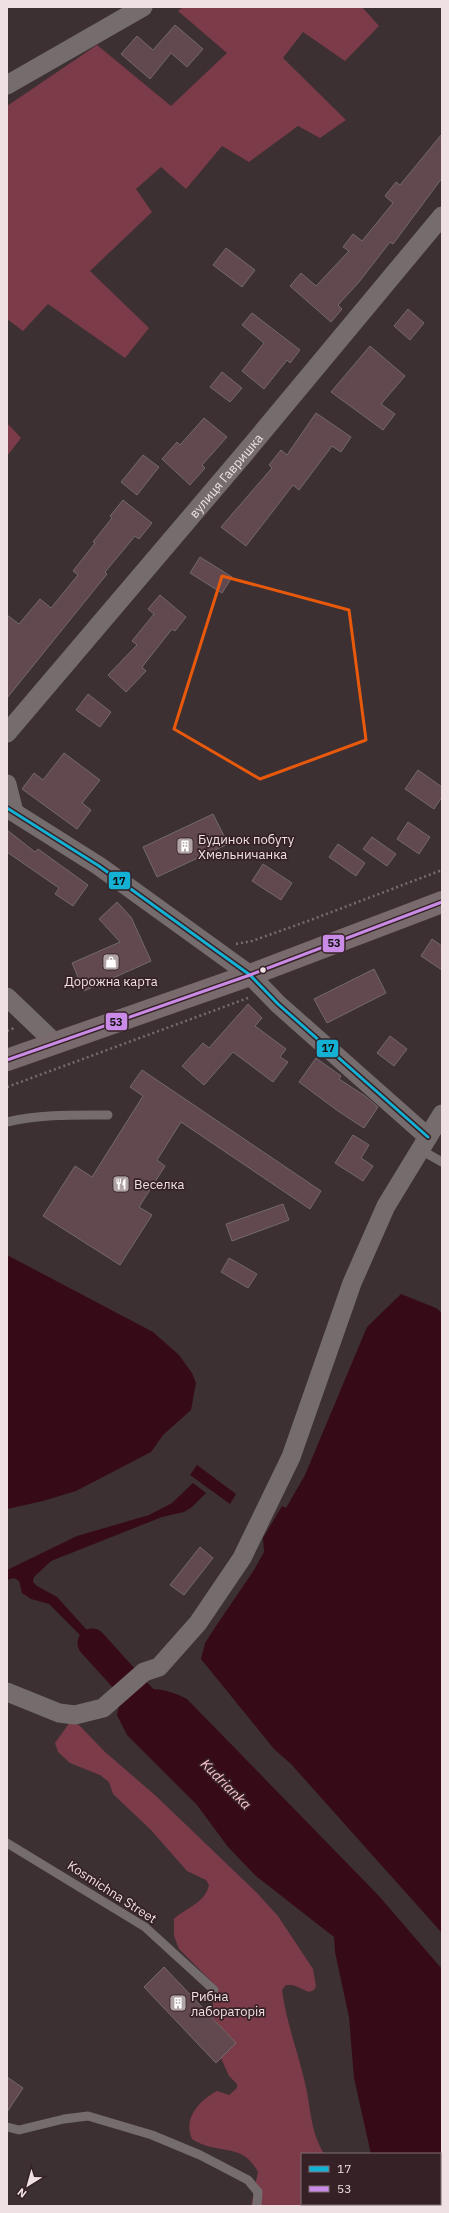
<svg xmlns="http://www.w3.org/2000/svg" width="449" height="2213" font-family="'IBM Plex Sans',sans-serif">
  <rect width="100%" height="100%" fill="#3c3033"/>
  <path fill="#7c3b49" d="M183 7H362L379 26 345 61 303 32 283 58 346 120 320 138 298 126 249 162 222 146 186 189 161 167 136 189 152 212 90 271 149 328 125 358 48 304 23 331 7 319V106L97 45 171 106 227 53 178 11Z
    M7 423 21 438 7 456Z
    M70 1722 79 1725 105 1752 156 1796 256 1892 278 1916 313 1969 316 1986 314 1990 309 1992 293 1985H286L282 1990C287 2027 300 2057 307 2092 311 2115 312 2134 324 2154H302V2204H382L383 2206H251L258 2172C242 2141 217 2156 192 2139 183 2118 199 2101 217 2091L229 2095 237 2088V2084L229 2076 221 2058 236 2043 213 2018V1999L217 1987 179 1949 174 1936V1919C187 1907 205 1903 209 1885L206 1880 187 1871 151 1830 113 1794 109 1782 100 1775 70 1763 58 1752 55 1743Z"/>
  <path fill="#370a18" d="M7 1255 153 1332 179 1355 192 1373 196 1383 191 1410 163 1435 151 1452 76 1491 43 1501 7 1509Z
    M401 1294 436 1308 442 1313V1933L291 1764 274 1749 201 1659 205 1643 214 1629 254 1570 264 1552 263 1538 282 1506 286 1508 305 1475 367 1327Z
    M197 1465 236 1494 230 1504 190 1475Z
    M193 1483 206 1493 192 1507 184 1512 162 1517 51 1561 34 1577 33 1582 37 1586 57 1597 123 1670 116 1676 78 1633 49 1604 31 1599 22 1593 19 1581 14 1578 7 1580V1570L77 1536 149 1515 172 1503Z
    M136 1684 142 1691C156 1686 174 1692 187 1699L378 1895 442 1969V2206H383L382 2204H440V2154H371L354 2078 349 2017 335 1952 334 1937 256 1876 228 1847 197 1805 127 1735 117 1715 119 1705 124 1698 137 1714 141 1710 126 1693Z"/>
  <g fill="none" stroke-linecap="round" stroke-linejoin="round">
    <path stroke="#370a18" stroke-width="29" d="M92 1643 150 1707"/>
  </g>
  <path fill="#61494f" stroke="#73696b" d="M175 25 203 49 187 67 171 53 150 79 121 54 137 36 153 50Z
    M442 134V178L393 244 390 242 359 282 338 305 342 309 331 322 290 286 301 273 316 286 349 251 343 247 353 234 362 241 393 203 385 196 396 182 400 185Z
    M226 248 255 270 242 287 213 265Z
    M408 309 424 323 410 340 394 326Z
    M252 313 300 350 290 363 287 360 264 389 242 371 264 343 242 325Z
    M370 346 405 376 381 404 395 414 383 430 331 392Z
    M222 372 242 388 230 402 210 387Z
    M316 413 351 437 341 452 332 446 299 490 293 485 246 546 221 527 272 468 269 465 281 450 287 455Z
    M204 418 227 437 202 465 205 468 190 485 162 459 177 442 180 445Z
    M143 455 159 467 137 495 121 482Z
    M123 500 152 523 139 539 135 536 105 572 107 574 7 698V615L19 624 40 599 51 608 78 575 73 571 95 543 93 542 112 518 110 516Z
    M200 557 232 577 222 593 190 573Z
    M160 595 186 617 175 631 172 629 142 667 146 671 126 692 108 675 137 645 132 641 154 614 148 609Z
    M88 694 111 712 100 727 76 710Z
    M64 753 100 780 82 803 91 810 77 829 22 789 34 773 43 780Z
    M418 770 442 787V797L434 809 405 789Z
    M213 814 228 844 157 877 143 847Z
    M408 822 430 837 419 854 397 839Z
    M7 830 35 852 38 849 88 885 73 906 55 894 59 888 7 852Z
    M372 837 396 854 387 866 363 849Z
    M338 844 365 863 356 876 329 857Z
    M263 864 292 883 281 900 252 881Z
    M117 902 131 917 151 961 84 991 72 963 120 942 99 919Z
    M432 939 442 946V970L421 956Z
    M374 969 386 993 327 1023 314 999Z
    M248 1004 262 1018 255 1026 286 1049 280 1057 288 1062 273 1082 233 1052 204 1085 182 1066 203 1043 209 1048Z
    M390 1036 407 1049 394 1066 377 1053Z
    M316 1058 341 1076 339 1079 365 1096 378 1107 364 1128 338 1111 299 1082Z
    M142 1070 321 1191 310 1209 181 1122 157 1160 165 1166 139 1207 152 1215 120 1265 43 1216 75 1166 92 1177 143 1096 130 1087Z
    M353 1135 369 1145 361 1158 373 1166 363 1181 335 1163Z
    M283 1204 289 1220 232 1241 226 1224Z
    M229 1258 257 1274 248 1288 221 1272Z
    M200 1547 213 1558 184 1595 170 1585Z
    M164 1967 236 2043 216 2063 144 1987Z
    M7 2077 23 2088 7 2112Z"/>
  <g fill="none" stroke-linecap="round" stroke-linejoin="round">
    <path stroke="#776d6f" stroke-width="2.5" stroke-dasharray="2 3" stroke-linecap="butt" d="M236 944 252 941 308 921 442 870
      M7 1031 14 1028
      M7 1087 248 998"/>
    <path stroke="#756c6e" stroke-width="9" d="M7 1122C41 1114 74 1115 108 1115
      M419 1149 442 1162
      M7 1843 145 1927 214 1990
      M7 2127 19 2130 64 2119 88 2116 152 2135 200 2155 248 2180 258 2192 257 2206"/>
    <g stroke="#756c6e" stroke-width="19">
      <path d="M7 85 143 7"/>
      <path id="s1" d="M7 733 245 453 442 216"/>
      <path d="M7 784 14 812"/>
      <path d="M7 808 99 866 250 975 278 1004 428 1137"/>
      <path d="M7 997 55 1043"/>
      <path d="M7 1692 59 1713 75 1715 103 1708 144 1672 159 1667 198 1623 242 1558 291 1457 352 1283 386 1206 442 1114"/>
    </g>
    <path stroke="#786a6d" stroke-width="22" d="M7 1060 250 975 442 902"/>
    <g stroke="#362226" stroke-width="6">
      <path id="bus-1" d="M7 808 99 866 250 975 278 1004 428 1137"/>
    </g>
    <g stroke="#362226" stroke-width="6">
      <path id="bus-2" d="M7 1060 250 975 442 902"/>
    </g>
    <use href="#bus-1" stroke="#13b2d5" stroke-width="3"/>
    <use href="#bus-2" stroke="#ca8be6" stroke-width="3"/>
  </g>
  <path fill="none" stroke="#e8590c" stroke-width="3" stroke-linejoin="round" d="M222 576 349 610 366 740 260 779 174 729Z"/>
  <defs>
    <g id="building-square" transform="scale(0.9)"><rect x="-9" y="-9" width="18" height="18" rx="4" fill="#b0a3a5" stroke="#362226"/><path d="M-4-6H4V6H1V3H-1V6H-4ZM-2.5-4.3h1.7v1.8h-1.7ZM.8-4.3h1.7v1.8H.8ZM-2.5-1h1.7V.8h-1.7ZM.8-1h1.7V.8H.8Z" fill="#fff"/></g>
    <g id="shop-square" transform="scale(0.9)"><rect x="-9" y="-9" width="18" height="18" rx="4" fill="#b0a3a5" stroke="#362226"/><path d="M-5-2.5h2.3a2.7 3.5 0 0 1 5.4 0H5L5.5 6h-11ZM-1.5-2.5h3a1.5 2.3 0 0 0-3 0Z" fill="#fff"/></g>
    <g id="restaurant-square" transform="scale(0.9)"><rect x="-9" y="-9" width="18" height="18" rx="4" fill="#b0a3a5" stroke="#362226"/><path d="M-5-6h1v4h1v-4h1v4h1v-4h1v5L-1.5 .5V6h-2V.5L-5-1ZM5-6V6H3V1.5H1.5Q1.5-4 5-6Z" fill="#fff"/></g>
  </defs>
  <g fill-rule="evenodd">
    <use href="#building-square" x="185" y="846"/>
    <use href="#shop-square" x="111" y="962"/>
    <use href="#restaurant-square" x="121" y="1184"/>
    <use href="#building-square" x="178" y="2003"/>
  </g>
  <circle fill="#efe1e3" stroke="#362226" stroke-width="1.5" cx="263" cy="970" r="3.5"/>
  <g text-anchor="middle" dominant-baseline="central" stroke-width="3.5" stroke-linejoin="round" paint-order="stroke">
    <g font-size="13" fill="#efe1e3" stroke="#362226">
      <text stroke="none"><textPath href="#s1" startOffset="338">вулиця Гавришка</textPath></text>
      <text transform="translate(112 1892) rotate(33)">Kosmichna Street</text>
    </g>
    <g font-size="13" fill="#efe1e3" stroke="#362226" text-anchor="start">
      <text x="198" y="839">Будинок побуту<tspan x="198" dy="15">Хмельничанка</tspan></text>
      <text x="111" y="981" text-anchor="middle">Дорожна карта</text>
      <text x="134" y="1184">Веселка</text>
      <text x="191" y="1996">Рибна<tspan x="191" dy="15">лабораторія</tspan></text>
    </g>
    <g font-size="14" font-style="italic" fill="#fcc5ce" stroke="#362226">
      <text transform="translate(226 1784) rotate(45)">Kudrianka</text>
    </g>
  </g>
  <g stroke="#362226" stroke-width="1.5">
    <rect x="108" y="871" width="23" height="19" rx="4" fill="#13b2d5"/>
    <rect x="322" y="934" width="23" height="19" rx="4" fill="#ca8be6"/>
    <rect x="105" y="1012" width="23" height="19" rx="4" fill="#ca8be6"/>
    <rect x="316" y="1039" width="23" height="19" rx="4" fill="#13b2d5"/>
  </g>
  <g font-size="11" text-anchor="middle" font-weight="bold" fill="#111">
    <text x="119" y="885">17</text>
    <text x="334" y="947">53</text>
    <text x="116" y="1026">53</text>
    <text x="328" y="1052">17</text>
  </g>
  <rect width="449" height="2213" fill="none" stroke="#efe1e3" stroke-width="16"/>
  <rect x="301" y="2153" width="140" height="52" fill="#362226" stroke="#806e72"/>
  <rect x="309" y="2166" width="20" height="6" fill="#13b2d5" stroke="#806e72"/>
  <text x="337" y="2173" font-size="12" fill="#efe1e3">17</text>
  <rect x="309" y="2186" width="20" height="6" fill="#ca8be6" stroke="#806e72"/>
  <text x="337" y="2193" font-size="12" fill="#efe1e3">53</text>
  <g transform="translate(28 2185) rotate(217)" stroke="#362226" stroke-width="3" paint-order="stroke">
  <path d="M0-3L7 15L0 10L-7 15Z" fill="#efe1e3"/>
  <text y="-6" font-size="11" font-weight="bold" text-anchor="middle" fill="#efe1e3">N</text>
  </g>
</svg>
